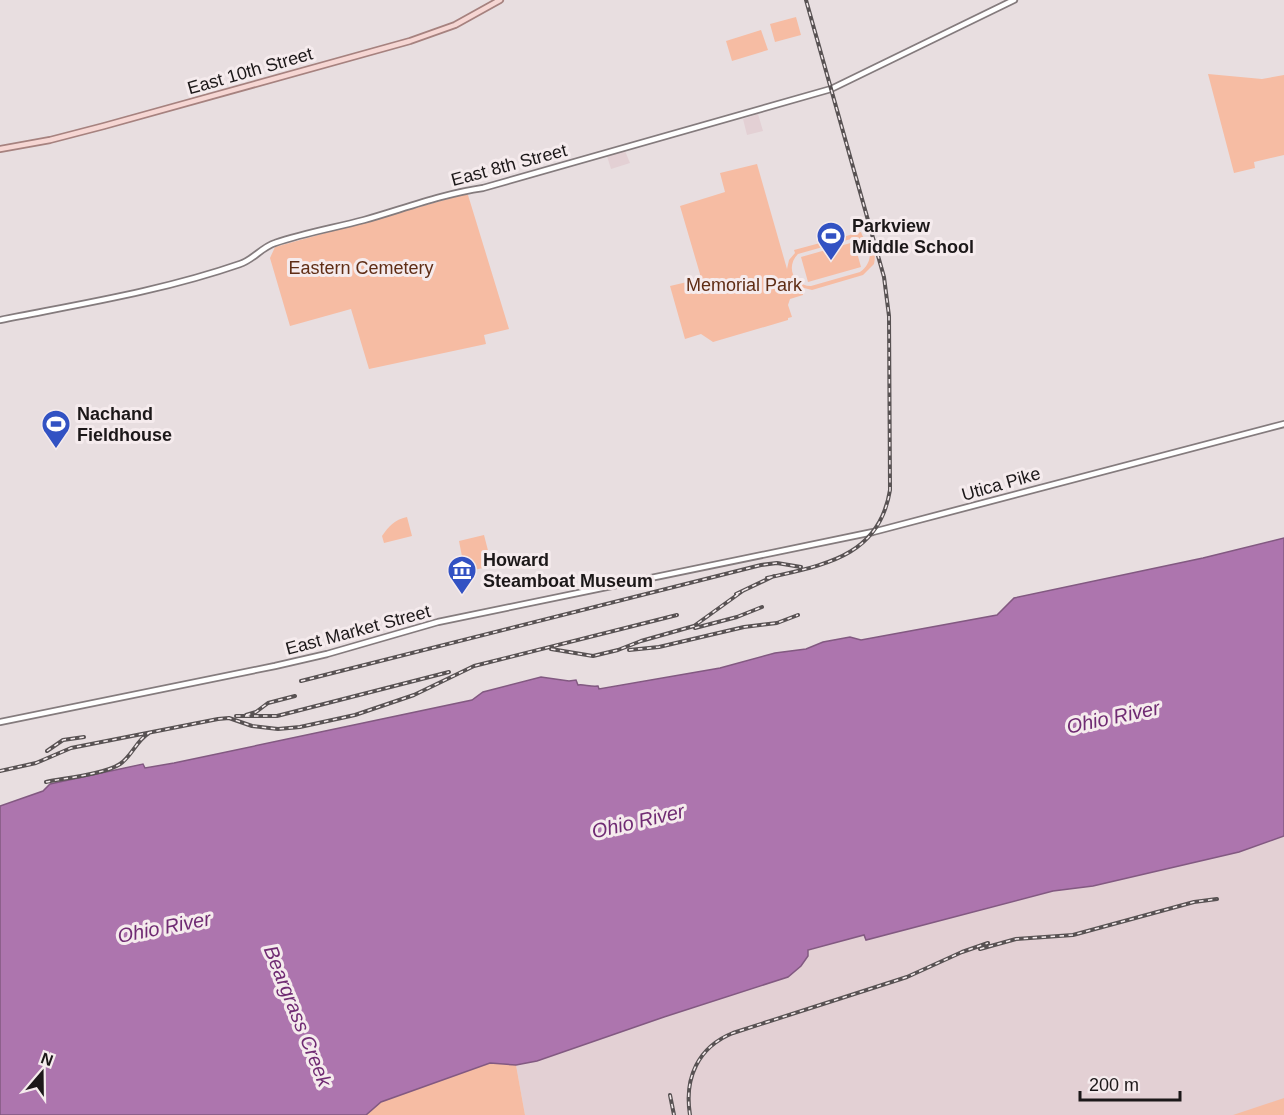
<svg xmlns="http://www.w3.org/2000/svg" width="1284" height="1115" font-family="Arial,sans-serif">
  <rect width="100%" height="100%" fill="#e8dee0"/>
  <path fill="#e3d0d4" d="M758 114 763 131 747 135 743 119Z
    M625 151 630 163 611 169 607 156Z
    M1284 836V1108L1259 1115H525L516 1065 537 1061 664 1017 787 977 801 966 808 956 807 950 864 935 866 940 1053 891 1093 886 1239 852Z"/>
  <path fill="#f6bca3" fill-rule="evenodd" d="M796 17 801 35 775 42 770 24Z
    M761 30 768 50 732 61 726 41Z
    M1208 74 1262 79 1284 75V155L1254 162 1255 168 1234 173Z
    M757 164 787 269 789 260 795 253 794 250 861 232C865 245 878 244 874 264L863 275 812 290 800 287 790 278 792 286 803 293V295L790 299 788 305 792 317 788 318V320L713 342 701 334 685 339 670 286 700 279V274L680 206 725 192 720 173ZM851 239C872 238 876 261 860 272L811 286C794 286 785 267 798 254Z
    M466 194 468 195 509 329 484 335 486 344 369 369 351 309 290 326 270 258 275 247Z
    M854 242 861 267 808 282 801 257Z
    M407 517 412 536 384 543 382 536C389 526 394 520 407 517Z
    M484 535 492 566 465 572 459 541Z
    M490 1063 516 1065 525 1115H366L381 1102Z
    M1284 1098V1115H1233Z"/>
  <path fill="#ad75ae" stroke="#825981" stroke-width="1.5" d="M1284 538V836L1239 852 1093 886 1053 891 866 940 864 935 808 950V956L801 966 788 977 664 1017 537 1061 516 1065 490 1063 381 1102 366 1115H0V806L43 791 50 784 143 764 145 768 174 763 472 700 483 692 541 677 569 681 576 680 578 685C584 684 590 687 598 686L599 689 720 668 775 653 806 649 823 642 850 637 861 640 997 615 1014 598 1203 558Z"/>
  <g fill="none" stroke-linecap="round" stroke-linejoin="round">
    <g stroke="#847b7d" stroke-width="8">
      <path id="secondary" d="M0 320C80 304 162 291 240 264 253 260 262 247 275 243 304 233 334 228 364 220 403 209 442 194 483 188L831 89 1014 0
        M0 722 275 666 327 654 438 622 873 532 1284 424"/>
    </g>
    <g stroke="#a6827f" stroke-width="8">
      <path id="primary" d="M0 149 50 140 104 126 410 41 455 25 500 0"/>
    </g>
    <use href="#secondary" stroke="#fff" stroke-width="4.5"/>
    <use href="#primary" stroke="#f6d6d3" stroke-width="4.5"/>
    <g stroke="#585253" stroke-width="4">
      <path id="rail" d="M767 578C822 565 879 558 890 490L889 316 884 277 806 0
        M736 594 774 576
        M695 628 737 617 762 607
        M551 649 593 656 618 650 641 641 694 626 744 590
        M629 650 659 647 744 627 777 623 798 615
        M301 681 761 565 777 563 801 567
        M246 715 256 712 268 703 295 696
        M236 716H277L449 672
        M47 751 63 740 84 737
        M0 771 36 763 71 748 218 719 229 718 252 726 278 729 300 727 355 715 414 695 474 666 677 615
        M46 782C65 778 105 774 120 764 132 756 136 741 149 733
        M980 949 1016 939 1073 935 1194 902 1217 899
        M670 1095 674 1115
        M690 1115C684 1078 698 1047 733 1033L907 977 962 952 988 943"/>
    </g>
    <use href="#rail" stroke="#f5ebed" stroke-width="1.5" stroke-dasharray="4.5" stroke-linecap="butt"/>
  </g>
  <defs>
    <g id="stadium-pin" transform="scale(1.5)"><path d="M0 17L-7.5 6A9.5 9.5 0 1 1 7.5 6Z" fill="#3252c3" stroke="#f5ebed"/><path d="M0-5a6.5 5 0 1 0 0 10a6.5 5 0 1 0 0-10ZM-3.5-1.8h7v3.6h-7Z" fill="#fff"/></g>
    <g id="museum-pin" transform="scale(1.5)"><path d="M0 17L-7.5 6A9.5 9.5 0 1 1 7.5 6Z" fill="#3252c3" stroke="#f5ebed"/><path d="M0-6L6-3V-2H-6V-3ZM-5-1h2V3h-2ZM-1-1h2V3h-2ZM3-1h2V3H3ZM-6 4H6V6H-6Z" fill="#fff"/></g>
  </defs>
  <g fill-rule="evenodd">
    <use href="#stadium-pin" x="831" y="236"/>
    <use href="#stadium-pin" x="56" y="424"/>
    <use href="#museum-pin" x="462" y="570"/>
  </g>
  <g text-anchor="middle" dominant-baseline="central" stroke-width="6" stroke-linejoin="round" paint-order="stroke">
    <g font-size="18" fill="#1c1819" stroke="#f5ebed">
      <text transform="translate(250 71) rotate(-16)">East 10th Street</text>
      <text transform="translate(509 165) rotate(-15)">East 8th Street</text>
      <text transform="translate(1001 484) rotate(-16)">Utica Pike</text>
      <text transform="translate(358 630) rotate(-15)">East Market Street</text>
    </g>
    <g font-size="18" font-weight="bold" fill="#1c1819" stroke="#f5ebed" text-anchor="start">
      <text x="852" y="226">Parkview<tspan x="852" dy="21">Middle School</tspan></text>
      <text x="77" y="414">Nachand<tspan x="77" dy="21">Fieldhouse</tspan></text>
      <text x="483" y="560">Howard<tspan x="483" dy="21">Steamboat Museum</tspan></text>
    </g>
    <g font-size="18" fill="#5f2d15" stroke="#f5ebed">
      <text x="361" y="268">Eastern Cemetery</text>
      <text x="744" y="285">Memorial Park</text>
    </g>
    <g font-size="20" font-style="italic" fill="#702b73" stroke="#f5ebed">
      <text transform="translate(1113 717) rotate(-12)">Ohio River</text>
      <text transform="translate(638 821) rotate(-13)">Ohio River</text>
      <text transform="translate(164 927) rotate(-11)">Ohio River</text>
      <text transform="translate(298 1016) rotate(68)">Beargrass Creek</text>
    </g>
  </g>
  <g transform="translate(42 1073) rotate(20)" stroke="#f5ebed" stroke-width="4.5" paint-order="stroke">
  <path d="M0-4.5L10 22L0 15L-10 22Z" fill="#1c1819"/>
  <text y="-9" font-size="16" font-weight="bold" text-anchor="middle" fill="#1c1819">N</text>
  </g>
  <path d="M1080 1091v9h100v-9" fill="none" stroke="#1c1819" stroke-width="3"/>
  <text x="1089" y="1091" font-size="18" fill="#1c1819" stroke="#f5ebed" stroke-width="4.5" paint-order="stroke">200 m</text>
</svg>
